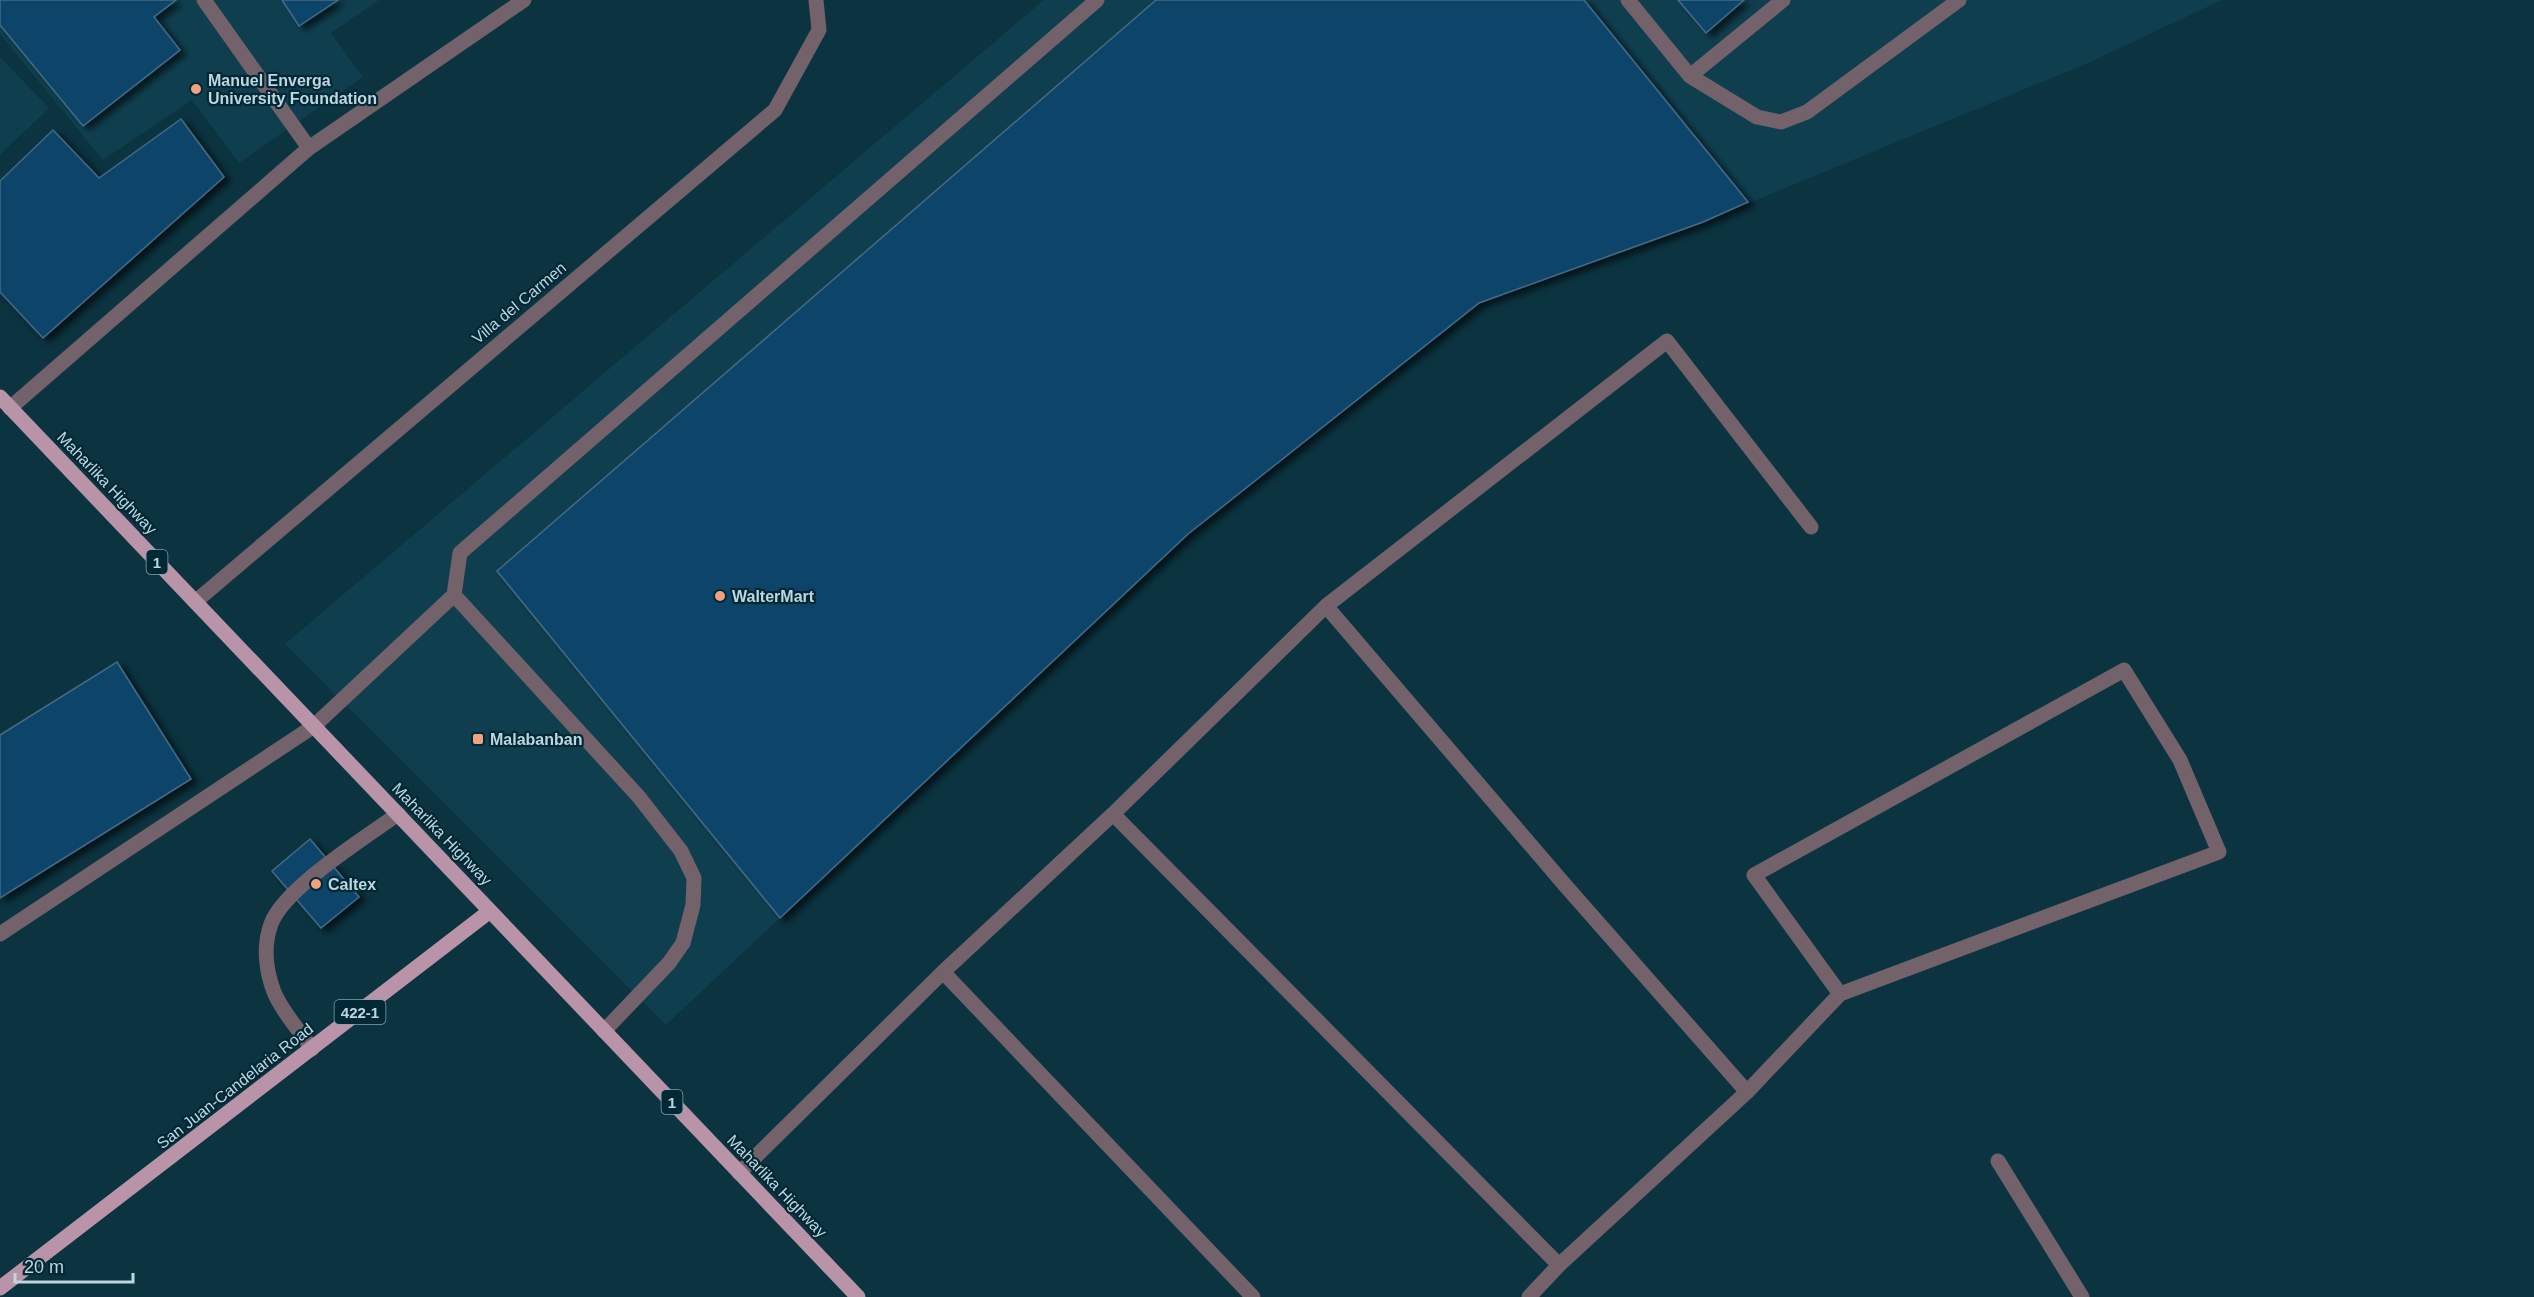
<svg xmlns="http://www.w3.org/2000/svg" width="2534" height="1297" font-family="Arial,sans-serif">
  <defs>
    <filter id="shadow"><feDropShadow dx="6" dy="4" stdDeviation="3" flood-color="#0009"/></filter>
  </defs>
  <rect width="100%" height="100%" fill="#0b3340"/>
  <path fill="#0f3f4f" d="M0 0H379L331 33 363 77 239 163 192 100 103 160 0 34Z
    M1044 0H2222L2088 63 1703 222 1479 303 1188 534 666 1025 285 644Z
    M0 57 49 108 0 155Z"/>
  <path fill="#0d456b" stroke="#466985" stroke-width="1.5" filter="url(#shadow)" d="M0 0H176L154 17 180 50 83 126 0 25Z
    M282 0H338L299 26Z
    M1156 0H1584L1748 202 1703 222 1479 303 1188 534 780 918 497 571Z
    M1678 0H1744L1706 33Z
    M181 119 224 177 43 338 0 292V181L53 130 99 178Z
    M117 662 191 779 0 898V735Z
    M310 839 359 897 321 928 272 871Z"/>
  <g fill="none" stroke-linecap="round" stroke-linejoin="round">
    <path stroke="#74626b" stroke-width="15" d="M204 0 309 148
      M1628 0 1690 76 1757 117 1781 122 1807 112 1959 0
      M1690 76 1783 0
      M10 408 309 148 524 0
      M454 595 639 797 681 851 694 878 693 905 683 943 669 963 604 1031
      M195 602 775 110 819 30 816 0
      M1326 606 1564 884 1747 1092
      M1113 814 1559 1265
      M0 934 314 726 454 595 460 553 1097 0
      M943 972 1253 1297
      M312 1049C300 1031 282 1012 274 992 266 971 263 946 271 924 284 888 366 837 398 814
      M1998 1161 2082 1297
      M739 1173 943 972 1113 814 1326 606 1667 341 1811 527
      M1529 1297 1559 1265 1747 1092 1840 994 2219 852 2180 760 2124 670 1754 875 1840 994"/>
    <path stroke="#b994a8" stroke-width="15" d="M0 397 858 1297
      M0 1288 490 911"/>
  </g>
  <g fill="#f2a17e" stroke="#002935" stroke-width="2">
    <circle cx="196" cy="89" r="6"/>
    <circle cx="720" cy="596" r="6"/>
    <rect x="472" y="733" width="12" height="12" rx="3"/>
    <circle cx="316" cy="884" r="6"/>
  </g>
  <g text-anchor="middle" dominant-baseline="central" stroke-width="4.5" stroke-linejoin="round" paint-order="stroke">
    <g fill="#002935" stroke="#84a2ad" stroke-width="1.5">
      <rect x="146.5" y="550" width="21" height="24" rx="4.5"/>
      <rect x="334.5" y="1000" width="51" height="24" rx="4.5"/>
      <rect x="661.5" y="1090" width="21" height="24" rx="4.5"/>
    </g>
    <g font-size="15" font-weight="bold" fill="#bdd6e0">
      <text x="157" y="562">1</text>
      <text x="360" y="1012">422-1</text>
      <text x="672" y="1102">1</text>
    </g>
    <g font-size="16" font-weight="bold" fill="#bdd6e0" stroke="#002935" text-anchor="start">
      <text x="208" y="80">Manuel Enverga<tspan x="208" dy="18">University Foundation</tspan></text>
      <text x="732" y="596">WalterMart</text>
      <text x="490" y="739">Malabanban</text>
      <text x="328" y="884">Caltex</text>
    </g>
    <g font-size="16" fill="#bdd6e0" stroke="#002935">
      <text transform="translate(519 303) rotate(-40)">Villa del Carmen</text>
      <text transform="translate(107 483) rotate(46)">Maharlika Highway</text>
      <text transform="translate(442 834) rotate(46)">Maharlika Highway</text>
      <text transform="translate(235 1086) rotate(-38)">San Juan-Candelaria Road</text>
      <text transform="translate(777 1186) rotate(46)">Maharlika Highway</text>
    </g>
  </g>
  <path d="M15 1273v9h118v-9" fill="none" stroke="#bdd6e0" stroke-width="3"/>
  <text x="24" y="1273" font-size="18" fill="#bdd6e0" stroke="#002935" stroke-width="4.5" paint-order="stroke">20 m</text>
</svg>
